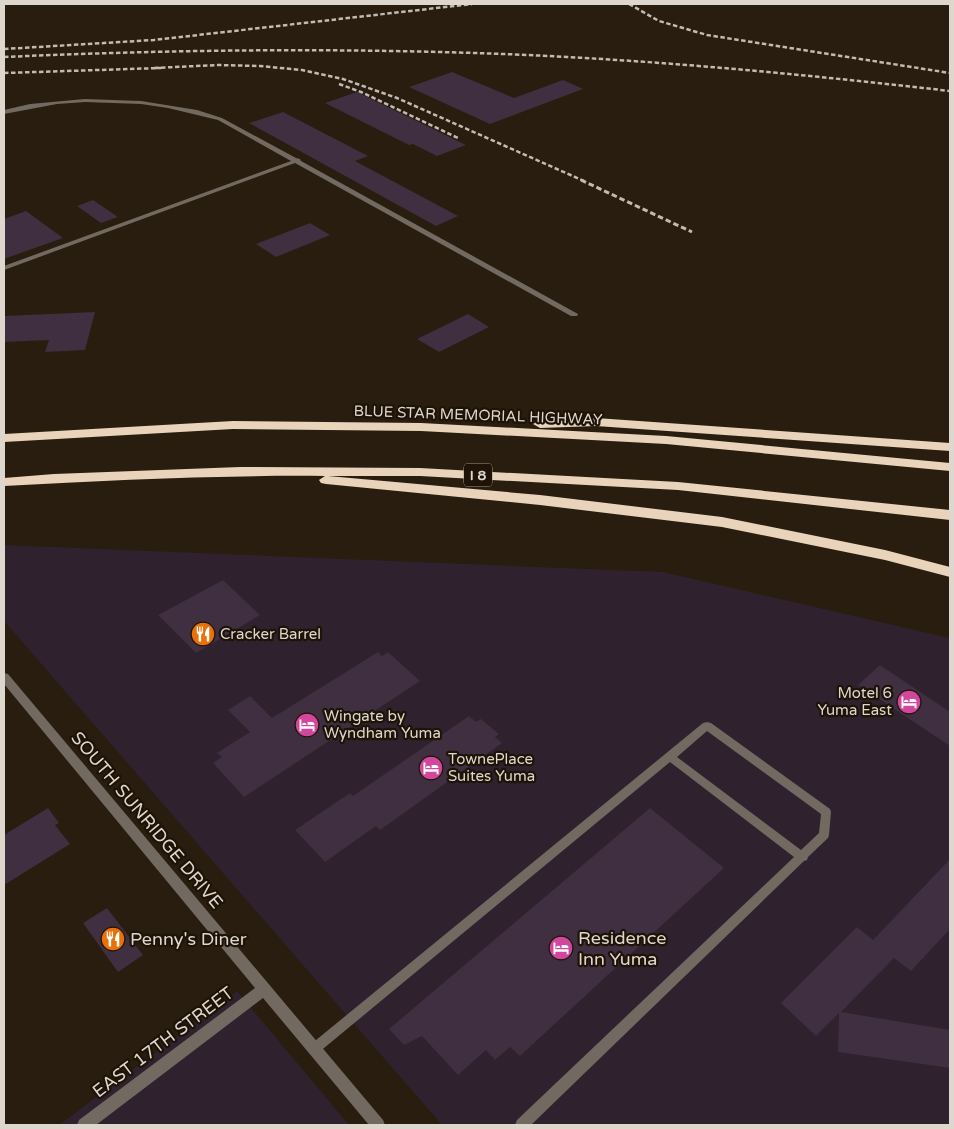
<svg xmlns="http://www.w3.org/2000/svg" width="954" height="1129" font-family="'Varela Round',sans-serif">
  <rect width="100%" height="100%" fill="#281d0e"/>
  <path fill="#2f212d" d="M4 545 663 572 950 638V1125H442L4 621Z
    M237 991 349 1125H59Z"/>
  <path fill="#402e41" d="M452 72 514 98 563 80 583 89 490 124 409 87Z
    M357 92 466 145 437 156 413 144 409 145 325 103Z
    M283 112 368 156 355 161 458 216 436 226 249 123Z
    M93 200 118 217 101 223 77 206Z
    M26 211 63 238 4 259V219Z
    M310 223 330 235 276 257 256 244Z
    M95 312 85 350 45 352 49 340 4 342V316Z
    M468 314 489 327 439 352 417 339Z
    M223 580 260 615 196 653 158 615Z
    M378 652 382 656 388 652 420 681 244 797 213 763 222 757 217 753 250 732 228 710 250 696 272 718Z
    M880 665 950 712V746L858 685Z
    M469 716 476 722 481 719 499 734 495 737 502 743 380 830 376 826 325 862 295 830 350 793 353 796Z
    M48 808 59 823 55 825 70 844 4 885V835Z
    M650 808 724 868 520 1056 510 1047 495 1060 486 1050 458 1075 422 1036 404 1045 389 1029Z
    M950 859V929L911 971 894 958 841 1012 950 1030V1068L838 1052 839 1013 816 1036 781 1003 857 927 873 940Z
    M107 908 143 955 118 972 83 923Z"/>
  <g fill="none" stroke-linecap="round" stroke-linejoin="round">
    <path fill="#726960" fill-rule="evenodd" d="M707 722 711 723 830 809 831 812 829 835 828 838 808 857 807 860 804 861 531 1125H515L517 1120 794 857 670 762 318 1053 314 1055 310 1053 308 1049 310 1045 703 723ZM707 731 821 814 819 833 801 850 677 757Z"/>
    <path fill="#726960" fill-rule="evenodd" d="M85 99 141 101 197 110 222 118 296 158 300 159 301 161 578 314 577 316H571L295 163 4 270V266L291 161 218 120 168 108 141 104 85 102 57 104 4 114V110L30 104Z
      M4 673 8 674 383 1120 385 1125H369L263 998 96 1125H77L79 1120 255 988 4 684Z"/>
    <path fill="#e9d3bb" fill-rule="evenodd" d="M596 418 950 443V451L596 426 540 428 533 424 540 420Z
      M233 421 421 423 666 436 950 463V471L666 444 421 431 233 429 4 442V434Z
      M240 467 420 468 678 482 950 510V520L678 490 420 476H328L540 495 722 517 885 550 950 567V577L885 560 722 527 540 505 326 484 321 483 319 480 325 476C218 475 111 480 4 486V478L54 474Z"/>
    <path stroke="#c2bbb1" stroke-width="2.5" stroke-dasharray="4.5 2.5" stroke-linecap="butt" d="M629 4 659 21 707 35 950 73
      M4 49 154 40 472 4
      M4 57C161 50 318 48 475 53 634 58 792 73 950 91
      M154 68 218 65 260 66 302 70 343 79 397 98 584 181
      M4 73 161 68
      M339 84 361 92 460 139"/>
    <path stroke="#c2bbb1" stroke-width="3" stroke-dasharray="5.5 3" stroke-linecap="butt" d="M581 180 692 232"/>
  </g>
  <defs>
    <g id="restaurant-disc" transform="scale(1.25)"><circle r="9.5" fill="#e8710a" stroke="#1e1306"/><path d="M-5-6h1v4h1v-4h1v4h1v-4h1v5L-1.5 .5V6h-2V.5L-5-1ZM5-6V6H3V1.5H1.5Q1.5-4 5-6Z" fill="#fff"/></g>
    <g id="hotel-disc" transform="scale(1.25)"><circle r="9.5" fill="#d1479c" stroke="#1e1306"/><path d="M-6-4.5h1.5V1H6V5H4.5V3h-9V5H-6ZM-4 0a1.8 1.8 0 1 1 3.6 0ZM.5 0V-2.5h3Q6-2.5 6 0Z" fill="#fff"/></g>
  </defs>
  <g fill-rule="evenodd">
    <use href="#restaurant-disc" x="203" y="634"/>
    <use href="#hotel-disc" x="909" y="702"/>
    <use href="#hotel-disc" x="307" y="725"/>
    <use href="#hotel-disc" x="431" y="768"/>
    <use href="#restaurant-disc" x="113" y="939"/>
    <use href="#hotel-disc" x="561" y="948"/>
  </g>
  <g text-anchor="middle" dominant-baseline="central" stroke-width="4.5" stroke-linejoin="round" paint-order="stroke">
    <rect fill="#1e1306" stroke="#a49c92" stroke-width="1" x="464" y="463.5" width="28" height="23" rx="4"/>
    <g font-size="14" font-weight="bold" fill="#ded7ce">
      <text x="478" y="475">I 8</text>
    </g>
    <g font-size="15" fill="#ded7ce" stroke="#1e1306">
      <text transform="translate(478 415) rotate(2)">BLUE STAR MEMORIAL HIGHWAY</text>
    </g>
    <g font-size="15" fill="#ded7ce" stroke="#1e1306" text-anchor="start">
      <text x="220" y="634">Cracker Barrel</text>
      <text x="892" y="693" text-anchor="end">Motel 6<tspan x="892" dy="17">Yuma East</tspan></text>
      <text x="324" y="716">Wingate by<tspan x="324" dy="17">Wyndham Yuma</tspan></text>
      <text x="448" y="759">TownePlace<tspan x="448" dy="17">Suites Yuma</tspan></text>
    </g>
    <g font-size="18" fill="#ded7ce" stroke="#1e1306">
      <text transform="translate(147 820) rotate(50)">SOUTH SUNRIDGE DRIVE</text>
      <text transform="translate(163 1042) rotate(-37)">EAST 17TH STREET</text>
    </g>
    <g font-size="18" fill="#ded7ce" stroke="#1e1306" text-anchor="start">
      <text x="578" y="938">Residence<tspan x="578" dy="21">Inn Yuma</tspan></text>
      <text x="130" y="939">Penny's Diner</text>
    </g>
  </g>
  <rect width="954" height="1129" fill="none" stroke="#ded7ce" stroke-width="10"/>
</svg>
